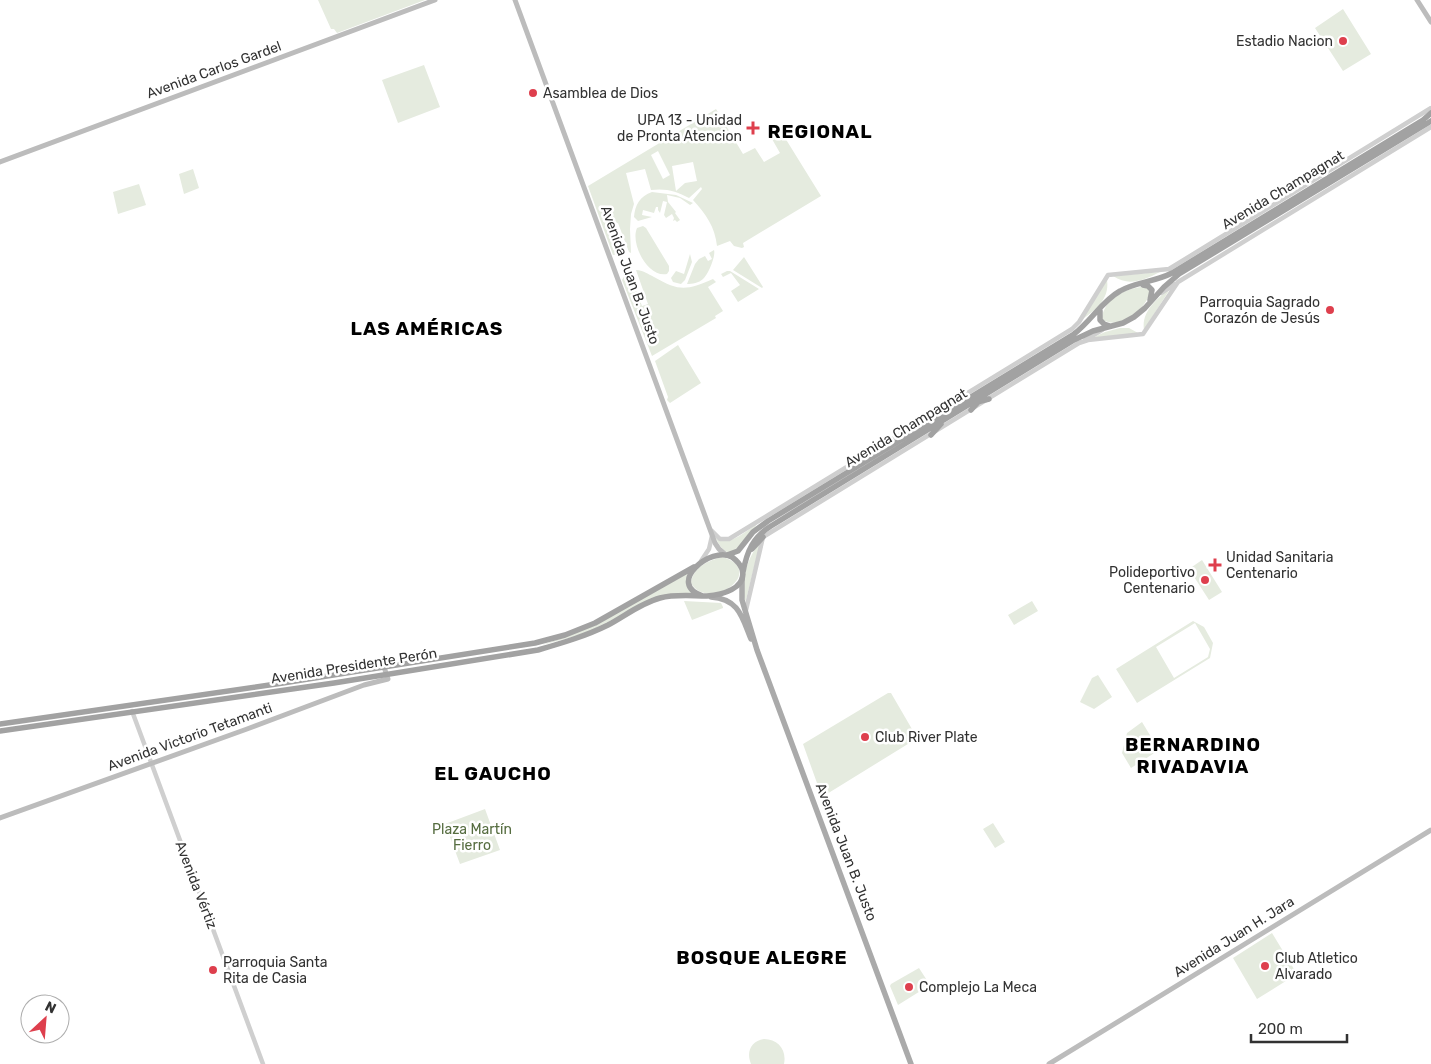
<svg xmlns="http://www.w3.org/2000/svg" width="1431" height="1064" font-family="Rubik,sans-serif">
  <rect width="100%" height="100%" fill="#fff"/>
  <path fill="#e5ebdf" fill-rule="evenodd" d="M318 0H425L337 33 334 29H331Z
    M1343 9 1371 54 1343 71 1315 28Z
    M424 65 440 107 398 123 382 80Z
    M716 109 743 154 755 148 764 162 780 153 772 139 782 133 821 196 743 243 744 247 742 248 734 246 730 241 717 246C715 227 706 214 693 200L702 189 701 187 689 198C677 191 665 188 651 190L645 169 626 173 634 204 631 214 630 229 631 253 629 252 618 223 611 225 622 255 623 260 621 261 618 254 613 255 588 186ZM658 151 670 175 663 179 651 155ZM693 162 697 181 685 183 676 191 672 166Z
    M193 169 199 188 184 194 179 174Z
    M139 184 146 205 118 214 113 192Z
    M652 192 676 195 693 203 690 205 680 198 667 195 668 202 676 212 675 213 680 220 677 222 675 220 673 221 674 218 672 214 666 218 664 215 667 202 663 201 660 213 658 210V207H656L654 213 643 210 642 215 652 217 638 221 634 217C635 205 640 196 652 192Z
    M643 226 646 228 669 266V271L667 274C648 278 630 244 637 228Z
    M714 250C716 256 708 275 703 279 699 283 692 284 687 284L695 264 699 259 705 256 708 261 712 259 709 253Z
    M690 254 692 262 685 280 681 284 673 282 671 278 676 271 684 274Z
    M744 257 763 287 762 288 733 270Z
    M636 270C643 270 648 274 654 277 680 292 687 290 713 279L716 282 708 287 723 311 715 316 716 318 652 356 622 280 625 275 631 276 642 306 648 304Z
    M727 271H730L759 289 738 302 731 291 740 285 731 273 723 277 721 274Z
    M1160 272C1144 280 1129 287 1113 276Z
    M1107 280C1110 300 1094 311 1080 321Z
    M1141 287H1146L1150 291C1148 308 1118 332 1102 319 1103 300 1124 289 1141 287Z
    M1170 289 1144 330C1141 312 1157 298 1170 289Z
    M1120 328H1129L1138 333 1092 338 1105 332Z
    M678 345 701 383 670 403 667 400 668 397 655 361Z
    M757 524C755 528 750 532 747 536 735 554 727 561 715 537 728 549 745 531 757 524Z
    M760 543 746 600 745 601C740 582 747 557 760 543Z
    M723 557C768 572 708 613 691 583 693 567 709 560 723 557Z
    M1202 560 1222 592 1209 600 1189 569Z
    M688 572 687 580 693 594H675L618 617 584 634 542 645 575 633Z
    M684 601 721 603 723 607V608L692 620Z
    M1032 601 1038 611 1014 625 1008 615Z
    M1193 621 1204 627 1213 643 1210 658 1137 703 1116 669ZM1195 623 1210 649 1208 657 1174 678 1156 647Z
    M1098 675 1112 697 1094 709 1080 702 1092 678Z
    M888 693H891L916 736V739L822 797 803 744Z
    M1142 722 1159 750 1131 768 1122 753 1127 733Z
    M485 809 500 850 460 864 445 824Z
    M993 823 1005 842 995 848 983 829Z
    M1272 933 1297 974 1257 999 1233 958Z
    M919 968 930 985 898 1005 890 986 891 984Z
    M764 1039C778 1039 787 1050 784 1064H751C746 1052 751 1041 764 1039Z"/>
  <g fill="none" stroke-linecap="round" stroke-linejoin="round">
    <path stroke="#cfcfcf" stroke-width="4.5" d="M1161 293 1175 284
      M1085 340 1102 330
      M712 531 720 539H729L1072 329 1079 322 1108 275 1169 269 1431 108
      M701 561 709 549 712 536
      M746 610 763 537 1079 343 1088 340 1143 334 1178 282 1431 127
      M132 711 263 1064"/>
    <path stroke="#bcbcbc" stroke-width="5" d="M515 0 715 543 719 549 726 555
      M1417 0 1431 22
      M0 162 435 0
      M0 818 247 729 364 685 388 679 384 667
      M1049 1064 1431 830"/>
    <path stroke="#aaa" stroke-width="5.5" d="M742 579V600L757 650 911 1064
      M711 597C739 599 742 617 751 639"/>
    <path stroke="#a2a2a2" stroke-width="5.5" d="M1143 285 1148 286 1152 290 1150 300
      M1100 311V320L1104 324 1110 326
      M977 402 989 399
      M971 410 979 401
      M920 422 931 419
      M931 435 941 424
      M752 549 763 537
      M727 555 738 551 753 532 768 521 1074 334C1091 321 1102 301 1120 291 1135 282 1155 282 1172 273L1423 120 1431 113
      M743 572C747 551 753 537 771 526L1074 340 1093 331 1123 323 1134 317 1145 308 1164 287 1179 274 1431 121
      M0 724 283 683 535 643 565 635 595 623 694 567
      M0 731 334 683 538 650C562 643 586 636 608 625 625 616 641 603 660 598 675 594 691 596 707 596 720 595 748 589 742 569 740 564 736 560 732 557 711 545 665 584 703 596"/>
  </g>
  <g fill="#de3f4d" stroke="#fff" stroke-width="2">
    <circle cx="1343" cy="41" r="5"/>
    <circle cx="533" cy="93" r="5"/>
    <path d="M750.5 120.5h5v5h5v5h-5v5h-5v-5h-5v-5h5z"/>
    <circle cx="1330" cy="310" r="5"/>
    <path d="M1212.5 557.5h5v5h5v5h-5v5h-5v-5h-5v-5h5z"/>
    <circle cx="1205" cy="580" r="5"/>
    <circle cx="865" cy="737" r="5"/>
    <circle cx="1265" cy="966" r="5"/>
    <circle cx="213" cy="970" r="5"/>
    <circle cx="909" cy="987" r="5"/>
  </g>
  <g text-anchor="middle" dominant-baseline="central" stroke-width="5" stroke-linejoin="round" paint-order="stroke">
    <g font-size="14" fill="#323232" stroke="#fff" text-anchor="start">
      <text x="1333" y="41" text-anchor="end">Estadio Nacion</text>
      <text x="543" y="93">Asamblea de Dios</text>
      <text x="742" y="120" text-anchor="end">UPA 13 - Unidad<tspan x="742" dy="16">de Pronta Atencion</tspan></text>
      <text x="1320" y="302" text-anchor="end">Parroquia Sagrado<tspan x="1320" dy="16">Corazón de Jesús</tspan></text>
      <text x="1226" y="557">Unidad Sanitaria<tspan x="1226" dy="16">Centenario</tspan></text>
      <text x="1195" y="572" text-anchor="end">Polideportivo<tspan x="1195" dy="16">Centenario</tspan></text>
      <text x="875" y="737">Club River Plate</text>
      <text x="1275" y="958">Club Atletico<tspan x="1275" dy="16">Alvarado</tspan></text>
      <text x="223" y="962">Parroquia Santa<tspan x="223" dy="16">Rita de Casia</tspan></text>
      <text x="919" y="987">Complejo La Meca</text>
    </g>
    <g font-size="14" fill="#323232" stroke="#fff">
      <text transform="translate(214 70) rotate(-20)">Avenida Carlos Gardel</text>
      <text transform="translate(1283 190) rotate(-31)">Avenida Champagnat</text>
      <text transform="translate(630 275) rotate(70)">Avenida Juan B. Justo</text>
      <text transform="translate(906 428) rotate(-31)">Avenida Champagnat</text>
      <text transform="translate(354 666) rotate(-9)">Avenida Presidente Perón</text>
      <text transform="translate(190 737) rotate(-20)">Avenida Victorio Tetamanti</text>
      <text transform="translate(846 852) rotate(69)">Avenida Juan B. Justo</text>
      <text transform="translate(196 885) rotate(69)">Avenida Vértiz</text>
      <text transform="translate(1234 937) rotate(-32)">Avenida Juan H. Jara</text>
    </g>
    <g font-size="14" fill="#566d40" stroke="#fff">
      <text x="472" y="829">Plaza Martín<tspan x="472" dy="16">Fierro</tspan></text>
    </g>
    <g font-size="19" font-weight="bold" letter-spacing="1" fill="#000" stroke="#fff">
      <text x="820" y="131">REGIONAL</text>
      <text x="427" y="328">LAS AMÉRICAS</text>
      <text x="1193" y="744">BERNARDINO<tspan x="1193" dy="22">RIVADAVIA</tspan></text>
      <text x="493" y="773">EL GAUCHO</text>
      <text x="762" y="957">BOSQUE ALEGRE</text>
    </g>
  </g>
  <g transform="translate(45 1019) rotate(26)"><circle r="24" fill="#ffffff" stroke="#adadad"/>
  <path d="M0-4L9 19L0 12L-9 19Z" fill="#de3f4d"/>
  <text y="-8" font-size="14" font-weight="bold" text-anchor="middle" fill="#323232">N</text>
  </g>
  <path d="M1251 1034v8h96v-8" fill="none" stroke="#323232" stroke-width="2.5"/>
  <text x="1258" y="1034" font-size="15" fill="#323232" stroke="#ffffff" stroke-width="4" paint-order="stroke">200 m</text>
</svg>
